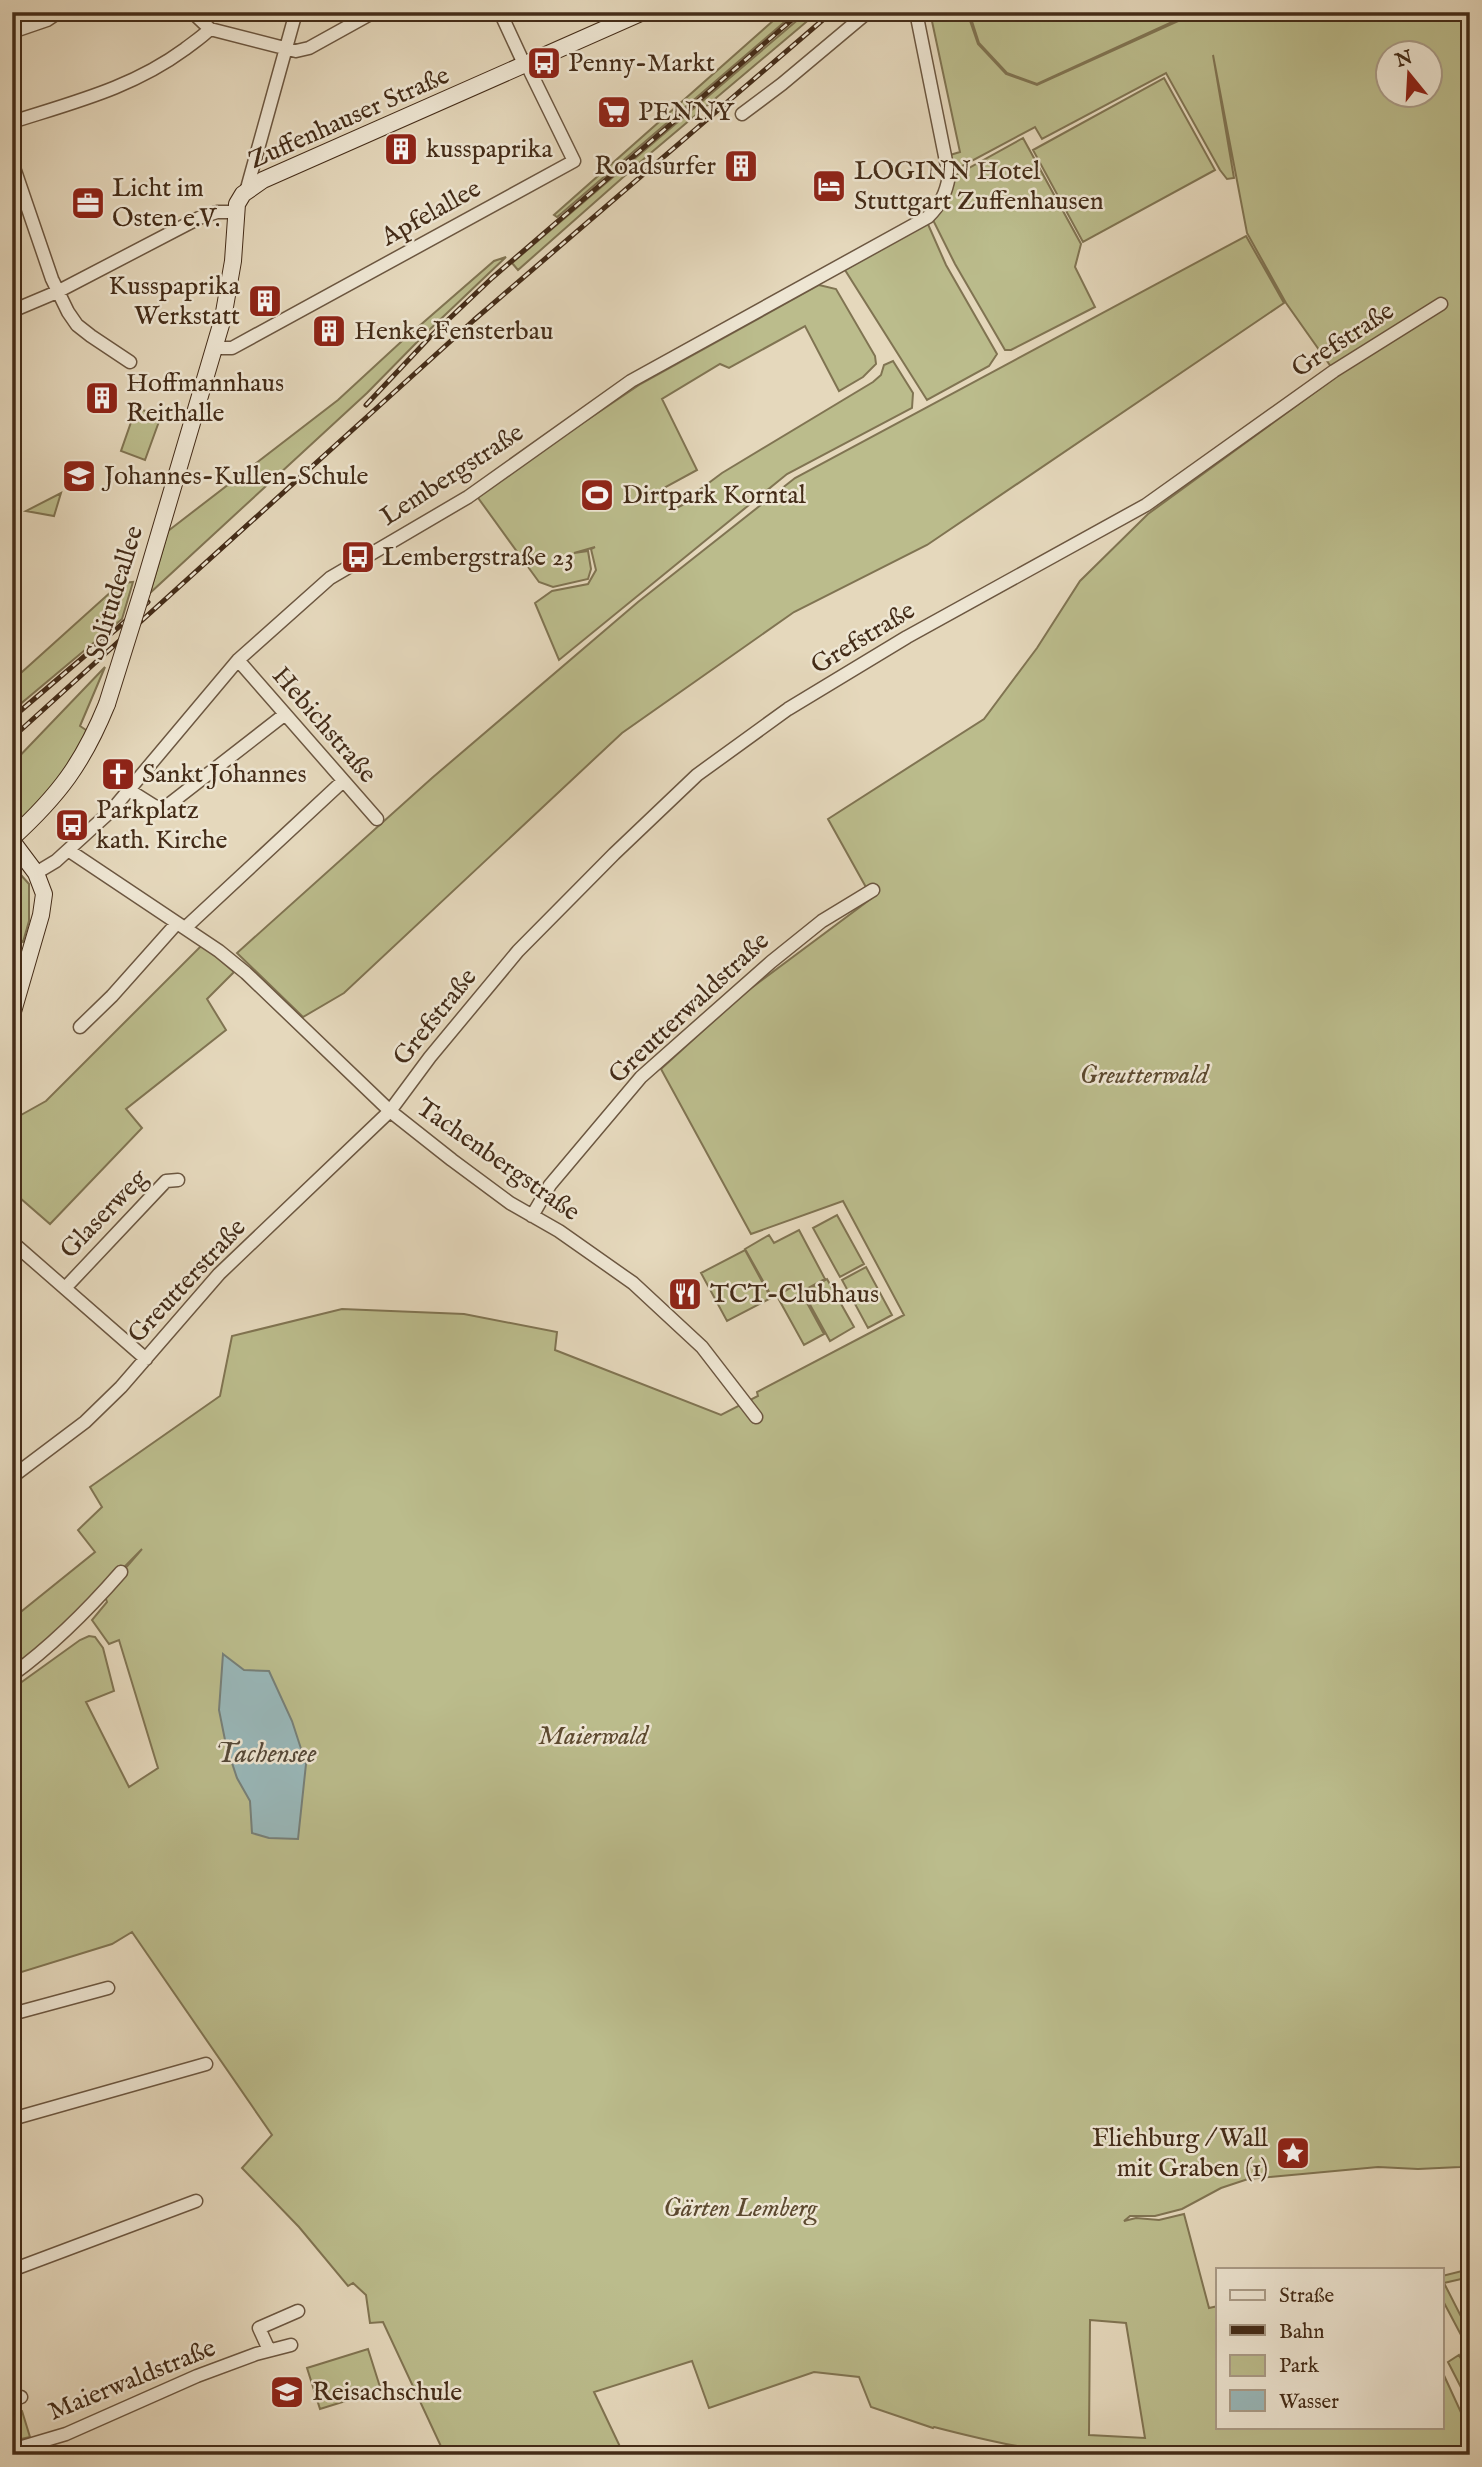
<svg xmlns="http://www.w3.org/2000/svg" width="1482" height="2467" font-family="'IM FELL English',serif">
  <rect width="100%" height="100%" fill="#e5d8bc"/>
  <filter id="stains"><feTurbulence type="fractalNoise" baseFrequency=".00286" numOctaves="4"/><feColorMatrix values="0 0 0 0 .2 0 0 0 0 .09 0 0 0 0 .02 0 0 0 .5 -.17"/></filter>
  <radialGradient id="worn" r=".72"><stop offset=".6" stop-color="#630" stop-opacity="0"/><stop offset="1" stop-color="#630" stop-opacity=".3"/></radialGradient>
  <path fill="#bbbc8c" stroke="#807452" stroke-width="2" fill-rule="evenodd" d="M783 12H796L562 213 557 217 554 215Z
    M807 12H818L646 157 518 270 512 263Z
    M930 12H967L978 44 1006 74 1037 85 1198 12H1470V2164L1460 2167 1418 2169 1378 2167 1248 2179 1221 2188 1182 2209 1155 2216H1130L1124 2221 1136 2218 1159 2220 1184 2214 1209 2308 1218 2306V2427H1442V2371L1470 2432V2455H1096C1040 2453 988 2441 934 2427L933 2428 871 2407 859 2377 814 2372 709 2408 692 2361 594 2392 624 2455H445L383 2322 370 2323 366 2295 353 2283 348 2286 299 2227 242 2168 272 2135 132 1932 112 1944 12 1975V1689L80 1640 89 1636 95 1637 103 1648 114 1691 86 1702 129 1787 158 1768 119 1640 109 1644 92 1620 107 1602 104 1593 142 1549 84 1608 14 1668 12 1666V1619L95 1552 78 1530 102 1507 90 1487 220 1396 232 1336 342 1309 464 1314 557 1332 555 1350 721 1415 758 1396 757 1392 904 1315 843 1201 751 1234 661 1069 742 995 872 898 828 819 984 719 1037 648 1080 581 1148 514 1340 374 1334 371 1286 303 1247 233 1213 55 1234 178 1227 179 1220 170 1166 73 1042 139 1035 127 953 171 950 155 960 152ZM1388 52H1430V94H1388ZM1090 2320 1126 2323 1145 2438 1089 2435Z
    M969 12H1194L1037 84 1007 73 979 43Z
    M1164 78 1215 170 1083 242 1033 150Z
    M1023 138 1081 244 1075 267 1095 307 1011 350H1005L955 264 932 218 951 178Z
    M927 222 946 265 997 354 989 366 927 400 845 270Z
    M1246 236 1284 303 927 545 794 612 622 733 344 993 303 1017 237 953 432 778 638 602 795 478Z
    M506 257 425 334 367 393 150 593 168 531 338 400 402 341 494 261Z
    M819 285 836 289 875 356 876 364 863 377 839 391 805 326 729 368 720 364 662 399 697 470 660 490 673 510 692 500 698 491 722 473 873 382 881 375 884 365 893 361 913 393 912 408 787 474 559 660 535 603 552 591 588 584 596 570 591 549 595 547 574 553 588 551 591 569 588 579 553 587 539 582 476 495 639 385Z
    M136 408 161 416 145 460 121 451Z
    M61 493 54 516 26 511Z
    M133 582 122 619 12 711V681L113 590 123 583Z
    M105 667 80 726 89 732 51 791 12 827V764Z
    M12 865 29 884V921L23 942 12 937V929H18L20 898 18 887 12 882Z
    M202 945 234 972 207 999 226 1030 126 1109 142 1128 50 1224 12 1191V1160H18L21 1115 46 1101Z
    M837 1215 864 1264 840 1277 813 1228Z
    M799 1230 825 1279 801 1292 824 1334 804 1345 777 1296 797 1284 772 1297 745 1249 769 1235 774 1243Z
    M745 1250 771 1298 727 1321 701 1273Z
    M866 1267 892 1315 868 1328 842 1280Z
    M827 1279 854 1327 830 1341 803 1292Z
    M1470 2269V2277L1444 2283 1470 2334V2352L1442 2299V2276Z
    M368 2349 381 2390 320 2409 307 2368Z
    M1459 2355 1470 2375V2405L1448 2362Z
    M12 2407 22 2411 30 2437 12 2441Z"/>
  <path fill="#99b8ba" stroke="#778079" stroke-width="2" d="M223 1654 244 1670 269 1671 292 1721 306 1764 298 1839 269 1838 252 1833 250 1801 237 1778 226 1745 219 1710Z"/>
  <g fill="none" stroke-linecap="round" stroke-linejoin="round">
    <g stroke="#6c5741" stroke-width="15">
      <path id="minor" d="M192 12 210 29 296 51 309 48 374 12
        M500 12 525 66
        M12 32 47 20 59 12
        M742 114 782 84 868 12
        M12 122C74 102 132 88 185 49 194 42 202 37 210 29
        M12 162 52 279 68 312 77 325 91 336 130 362
        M246 192 296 12
        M12 311 57 292 199 218 217 212H236
        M215 348H232L574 161 527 65
        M238 660 377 819
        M129 790 156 807 167 806 284 715
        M68 850 219 951 246 973 390 1111 452 1160 510 1203 559 1231 633 1283 702 1347 756 1417
        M36 873 56 861 112 810 238 660 330 578 468 497 631 381 928 217C941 204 946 193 949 176L916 12
        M185 928 342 782
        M80 1027 112 996 177 923
        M532 1216 550 1185 641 1077 771 962 822 921 873 890
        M12 1242 146 1359
        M66 1287 166 1181 178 1180
        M12 1477 85 1422 121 1387 219 1274 390 1111 430 1057 518 951 614 854 697 775 788 709 907 637 1146 505 1334 371 1441 304
        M12 1675C53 1645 87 1611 121 1572
        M12 2014 108 1988
        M12 2119 206 2064
        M12 2270 196 2201
        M269 2350 259 2328 298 2311
        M12 2400 21 2397
        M12 2450 66 2434 197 2376 256 2354 291 2345"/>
    </g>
    <g stroke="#442c18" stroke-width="18">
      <path id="secondary" d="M142 592 223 318 233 261 237 204 243 194 263 180 643 12
        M12 838C59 795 83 763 107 704
        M12 841 36 873 44 894 41 915 12 1015"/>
    </g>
    <use href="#minor" stroke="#eee6d3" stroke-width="12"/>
    <use href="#secondary" stroke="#eee6d3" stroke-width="16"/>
    <g stroke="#442c18" stroke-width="5">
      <path id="rail" d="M366 405 430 337 492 278 801 12
        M12 718 148 602
        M12 738 474 320 832 12"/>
    </g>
    <use href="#rail" stroke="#eee6d3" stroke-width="2.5" stroke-dasharray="8" stroke-linecap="butt"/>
    <g stroke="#442c18" stroke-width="18" stroke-linecap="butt">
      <path id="secondary-bridge" d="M107 704 142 592"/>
    </g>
    <use href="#secondary-bridge" stroke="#eee6d3" stroke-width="16"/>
  </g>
  <defs>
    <g id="bus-square" transform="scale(1.75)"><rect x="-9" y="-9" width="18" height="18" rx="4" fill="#8f2418" stroke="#eee6d3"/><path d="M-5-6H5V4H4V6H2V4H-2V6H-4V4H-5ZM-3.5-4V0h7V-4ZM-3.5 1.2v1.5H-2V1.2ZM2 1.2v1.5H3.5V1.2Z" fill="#fff"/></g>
    <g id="supermarket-square" transform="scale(1.75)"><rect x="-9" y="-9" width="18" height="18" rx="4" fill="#8f2418" stroke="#eee6d3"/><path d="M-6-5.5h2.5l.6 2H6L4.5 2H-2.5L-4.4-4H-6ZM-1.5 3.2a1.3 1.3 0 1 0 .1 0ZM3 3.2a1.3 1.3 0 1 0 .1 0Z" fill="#fff"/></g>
    <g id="building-square" transform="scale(1.75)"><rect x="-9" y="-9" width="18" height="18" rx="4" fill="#8f2418" stroke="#eee6d3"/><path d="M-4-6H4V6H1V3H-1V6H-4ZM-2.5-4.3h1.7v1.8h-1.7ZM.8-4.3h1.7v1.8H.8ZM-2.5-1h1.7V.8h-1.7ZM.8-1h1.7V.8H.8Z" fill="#fff"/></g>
    <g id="hotel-square" transform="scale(1.75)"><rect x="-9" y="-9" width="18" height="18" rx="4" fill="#8f2418" stroke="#eee6d3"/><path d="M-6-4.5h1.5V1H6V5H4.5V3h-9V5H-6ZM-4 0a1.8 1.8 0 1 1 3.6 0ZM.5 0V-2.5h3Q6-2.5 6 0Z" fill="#fff"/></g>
    <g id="office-square" transform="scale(1.75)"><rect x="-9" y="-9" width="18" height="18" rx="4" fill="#8f2418" stroke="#eee6d3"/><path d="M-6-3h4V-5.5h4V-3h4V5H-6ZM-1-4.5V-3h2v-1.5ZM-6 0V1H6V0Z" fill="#fff"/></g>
    <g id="school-square" transform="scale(1.75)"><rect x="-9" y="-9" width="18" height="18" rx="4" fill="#8f2418" stroke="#eee6d3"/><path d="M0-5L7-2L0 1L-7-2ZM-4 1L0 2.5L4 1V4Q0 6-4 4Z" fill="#fff"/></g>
    <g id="stadium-square" transform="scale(1.75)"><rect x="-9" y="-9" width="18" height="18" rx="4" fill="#8f2418" stroke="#eee6d3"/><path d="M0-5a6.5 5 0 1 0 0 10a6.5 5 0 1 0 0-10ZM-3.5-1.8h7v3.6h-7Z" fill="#fff"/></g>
    <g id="church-square" transform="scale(1.75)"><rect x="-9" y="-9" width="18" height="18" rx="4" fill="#8f2418" stroke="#eee6d3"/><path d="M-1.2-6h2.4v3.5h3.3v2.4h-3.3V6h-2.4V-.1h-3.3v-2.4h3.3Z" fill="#fff"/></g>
    <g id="restaurant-square" transform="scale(1.75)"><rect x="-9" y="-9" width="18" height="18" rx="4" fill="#8f2418" stroke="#eee6d3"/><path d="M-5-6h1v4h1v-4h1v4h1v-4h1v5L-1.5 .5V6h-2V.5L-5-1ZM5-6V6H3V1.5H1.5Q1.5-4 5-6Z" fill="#fff"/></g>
    <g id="sight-square" transform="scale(1.75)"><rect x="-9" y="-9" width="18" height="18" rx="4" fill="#8f2418" stroke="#eee6d3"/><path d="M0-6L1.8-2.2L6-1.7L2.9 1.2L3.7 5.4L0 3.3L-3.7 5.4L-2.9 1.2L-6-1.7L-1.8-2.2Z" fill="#fff"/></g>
  </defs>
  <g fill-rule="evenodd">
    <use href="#bus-square" x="544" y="63"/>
    <use href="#supermarket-square" x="614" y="112"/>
    <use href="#building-square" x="401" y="149"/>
    <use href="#building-square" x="741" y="166"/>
    <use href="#hotel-square" x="829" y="186"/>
    <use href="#office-square" x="88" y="203"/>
    <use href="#building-square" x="265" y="301"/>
    <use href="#building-square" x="329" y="331"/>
    <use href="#building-square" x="102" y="398"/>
    <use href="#school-square" x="79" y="476"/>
    <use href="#stadium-square" x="597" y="495"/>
    <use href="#bus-square" x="358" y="557"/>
    <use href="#church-square" x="118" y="774"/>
    <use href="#bus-square" x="72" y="825"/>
    <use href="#restaurant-square" x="685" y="1294"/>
    <use href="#sight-square" x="1293" y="2153"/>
    <use href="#school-square" x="287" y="2392"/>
  </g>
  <g text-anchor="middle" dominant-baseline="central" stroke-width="5" stroke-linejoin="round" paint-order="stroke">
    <g font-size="26" fill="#442c18" stroke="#eee6d3" text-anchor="start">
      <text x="568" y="63">Penny-Markt</text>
      <text x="638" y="112">PENNY</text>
      <text x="426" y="149">kusspaprika</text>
      <text x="716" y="166" text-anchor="end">Roadsurfer</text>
      <text x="854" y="171">LOGINN Hotel<tspan x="854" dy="30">Stuttgart Zuffenhausen</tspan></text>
      <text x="112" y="188">Licht im<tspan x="112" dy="30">Osten e.V.</tspan></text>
      <text x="240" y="286" text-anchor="end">Kusspaprika<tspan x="240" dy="30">Werkstatt</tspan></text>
      <text x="354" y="331">Henke Fensterbau</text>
      <text x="126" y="383">Hoffmannhaus<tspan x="126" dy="30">Reithalle</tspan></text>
      <text x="104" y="476">Johannes-Kullen-Schule</text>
      <text x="622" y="495">Dirtpark Korntal</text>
      <text x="382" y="557">Lembergstraße 23</text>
      <text x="142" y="774">Sankt Johannes</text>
      <text x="96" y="810">Parkplatz<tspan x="96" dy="30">kath. Kirche</tspan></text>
      <text x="710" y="1294">TCT-Clubhaus</text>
      <text x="1268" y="2138" text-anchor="end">Fliehburg / Wall<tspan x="1268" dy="30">mit Graben (1)</tspan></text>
      <text x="312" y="2392">Reisachschule</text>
    </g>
    <g font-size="26" fill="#442c18" stroke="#eee6d3">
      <text transform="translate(349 118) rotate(-24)">Zuffenhauser Straße</text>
      <text transform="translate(431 213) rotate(-29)">Apfelallee</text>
      <text transform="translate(1343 340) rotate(-33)">Grefstraße</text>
      <text transform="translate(452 475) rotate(-33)">Lembergstraße</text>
      <text transform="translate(115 593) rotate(-73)">Solitudeallee</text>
      <text transform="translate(863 638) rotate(-31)">Grefstraße</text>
      <text transform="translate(324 725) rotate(49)">Hebichstraße</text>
      <text transform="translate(689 1008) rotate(-43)">Greutterwaldstraße</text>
      <text transform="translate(435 1017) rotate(-51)">Grefstraße</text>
      <text transform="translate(498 1160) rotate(35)">Tachenbergstraße</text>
      <text transform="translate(104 1214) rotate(-46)">Glaserweg</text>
      <text transform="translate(187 1281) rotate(-47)">Greutterstraße</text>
      <text transform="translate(132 2380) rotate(-22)">Maierwaldstraße</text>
    </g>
    <g font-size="26" font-style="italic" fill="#5c492f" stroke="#eee6d3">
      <text x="1144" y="1075">Greutterwald</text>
      <text x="593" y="1736">Maierwald</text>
      <text x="740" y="2208">Gärten Lemberg</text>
    </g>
    <g font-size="28" font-style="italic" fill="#554838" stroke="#eee6d3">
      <text x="266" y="1754">Tachensee</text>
    </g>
  </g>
  <rect width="1482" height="2467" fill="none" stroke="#e5d8bc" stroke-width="42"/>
  <rect x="14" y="14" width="1454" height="2439" fill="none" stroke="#442c18" stroke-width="3.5"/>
  <rect x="21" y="21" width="1440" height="2425" fill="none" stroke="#442c18" stroke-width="2"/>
  <rect x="1216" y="2268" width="228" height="161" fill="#eee6d3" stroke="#aa9c88" stroke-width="2"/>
  <rect x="1230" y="2290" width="35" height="10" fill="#eee6d3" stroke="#aa9c88" stroke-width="2"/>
  <text x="1279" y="2302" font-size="21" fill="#442c18">Straße</text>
  <rect x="1230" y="2325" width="35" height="10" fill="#442c18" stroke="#aa9c88" stroke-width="2"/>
  <text x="1279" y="2338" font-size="21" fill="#442c18">Bahn</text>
  <rect x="1230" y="2355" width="35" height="21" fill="#bbbc8c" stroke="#aa9c88" stroke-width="2"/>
  <text x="1279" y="2372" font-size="21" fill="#442c18">Park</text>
  <rect x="1230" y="2390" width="35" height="21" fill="#99b8ba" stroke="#aa9c88" stroke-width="2"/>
  <text x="1279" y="2408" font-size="21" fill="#442c18">Wasser</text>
  <g transform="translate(1409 74) rotate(342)"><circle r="33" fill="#eee6d3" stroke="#aa9c88" stroke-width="2"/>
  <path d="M0-5L12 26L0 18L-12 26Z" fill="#8f2418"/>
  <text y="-10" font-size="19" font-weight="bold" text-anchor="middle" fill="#442c18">N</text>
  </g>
  <rect width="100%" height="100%" filter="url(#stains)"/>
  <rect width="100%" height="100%" fill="url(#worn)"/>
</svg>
